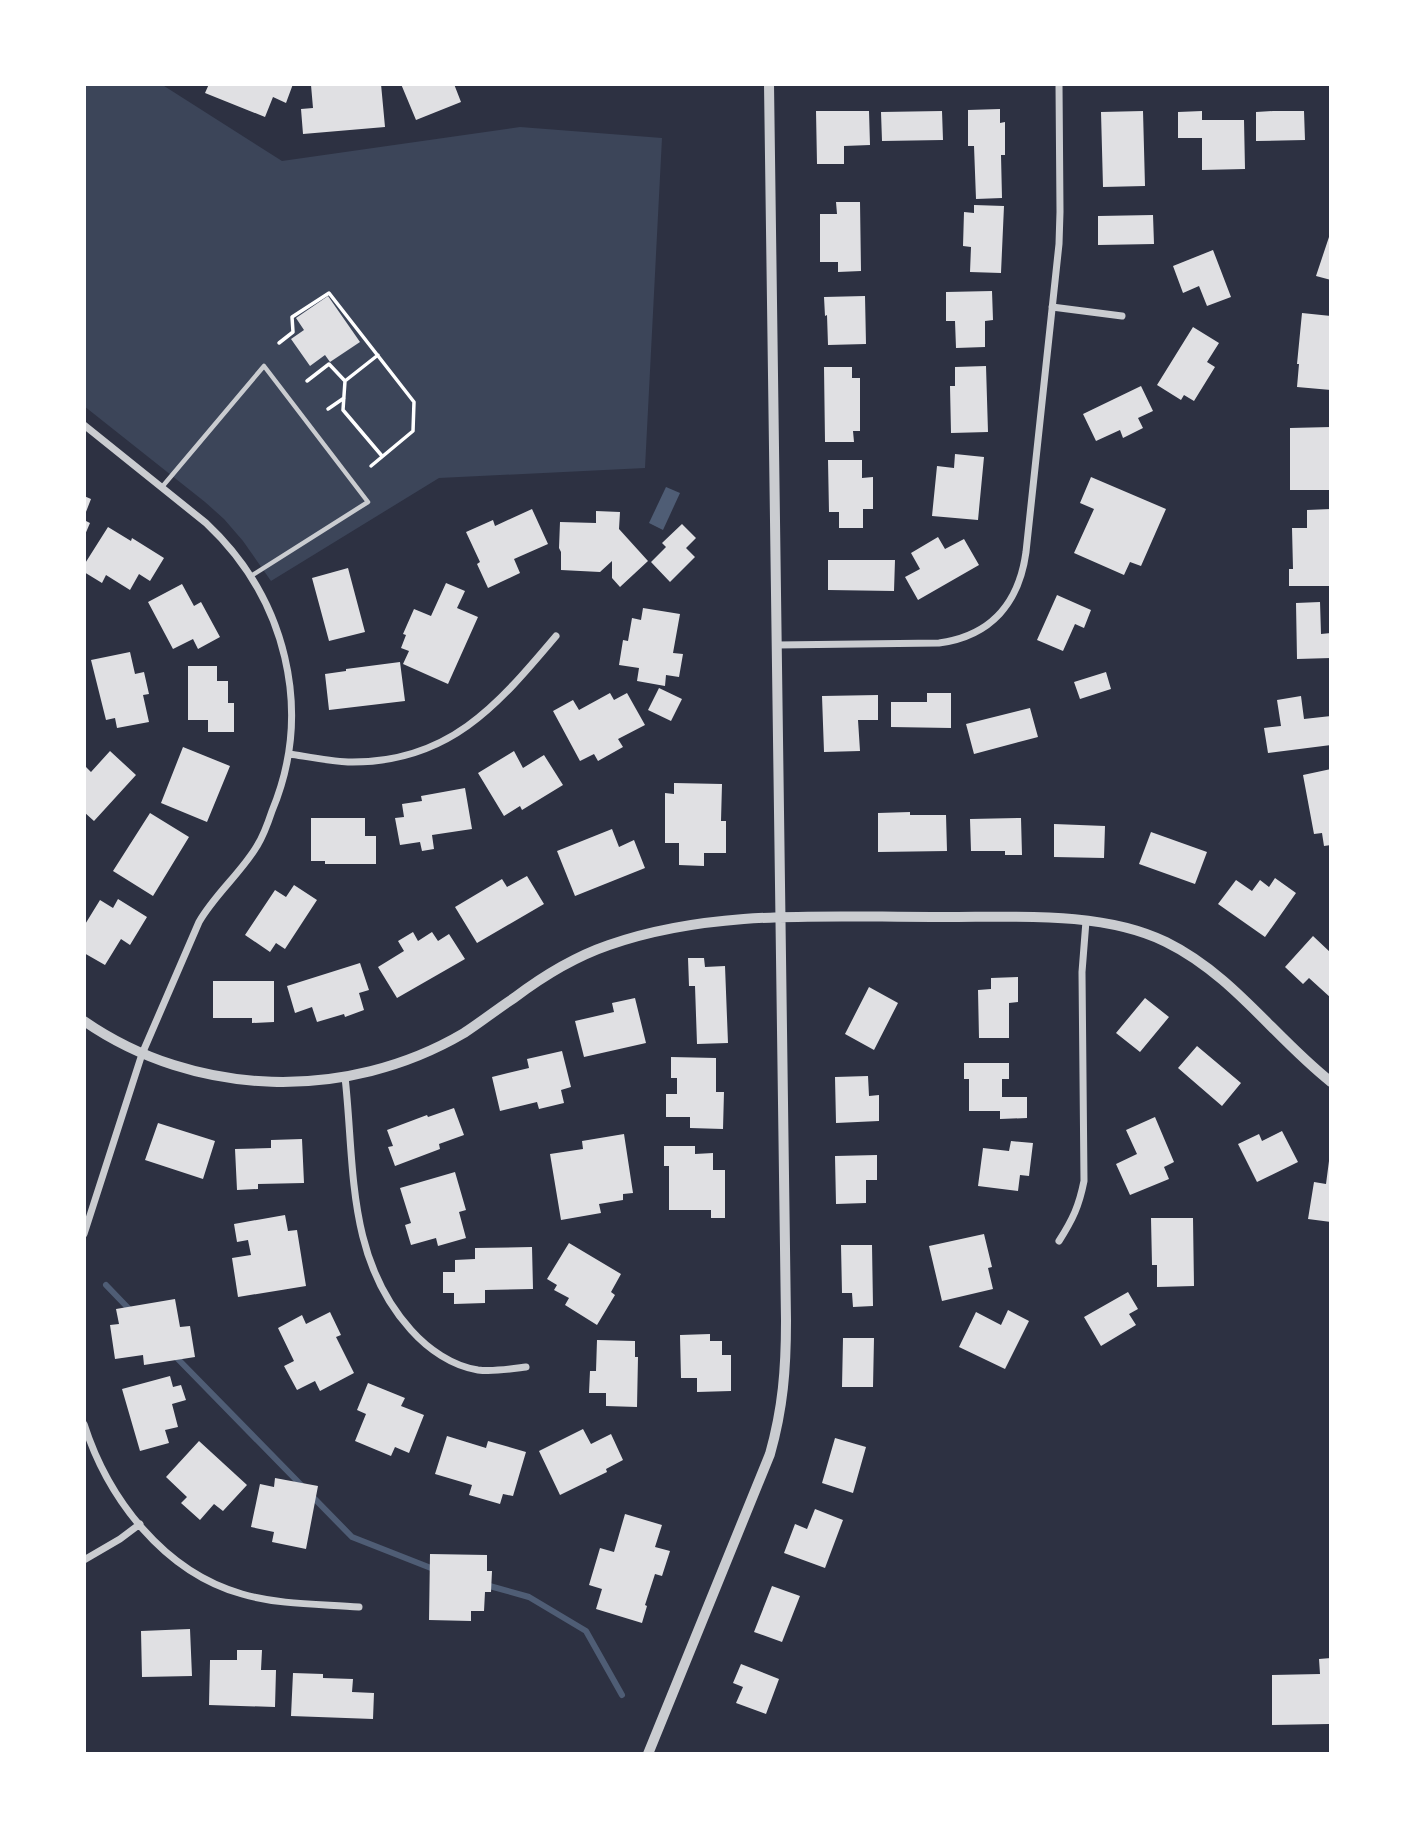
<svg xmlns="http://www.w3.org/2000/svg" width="1415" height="1838" font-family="Literata,serif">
  <rect width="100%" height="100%" fill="#2d3142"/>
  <path fill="#3c4559" d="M84 84H161L282 161 520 127 662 138 645 468 439 478 271 581 243 541 224 519 205 502 84 406Z"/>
  <path fill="#4f5d75" d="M666 487 680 493 663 530 649 523Z"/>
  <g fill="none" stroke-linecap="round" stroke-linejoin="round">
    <path stroke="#4f5d75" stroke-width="6" d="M106 1285 131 1311
      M173 1354 352 1537 436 1570
      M486 1585 529 1597 586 1631 622 1695"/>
  </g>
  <path fill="#e0e0e3" d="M209 84H293L286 103 273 97 265 117 205 93Z
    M331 84H381L385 127 303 134 301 109 313 108 311 85Z
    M401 84H454L461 102 416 120Z
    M1000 109V123L1005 122V155H1001L1002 198 976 199 974 146H968V110Z
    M816 111H869L870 145 844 146V164H817Z
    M942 111 943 140 882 141 881 112Z
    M1143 111 1145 186 1103 187 1101 112Z
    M1202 111V120H1244L1245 169 1202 170V138H1178V112Z
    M1273 111H1304L1305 140 1256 141V112Z
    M836 202H860L861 271 838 272V262H820V214H837Z
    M974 205 1004 206 1001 273 970 272 971 247 963 246 964 212 974 213Z
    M1153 215 1154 244 1098 245V216Z
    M1331 231V280L1316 276Z
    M1213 250 1231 297 1207 306 1199 286 1183 293 1173 266Z
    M992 291 993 320 985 321V347L956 348 955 321H946V292Z
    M328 296 360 342 330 362 325 355 310 366 291 339 304 330 296 318Z
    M865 296 866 344 828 345 827 315 825 316 824 297Z
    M1302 313 1331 316V390L1297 387 1299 364H1297Z
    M1193 327 1219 343 1207 362 1215 367 1194 401 1184 395 1181 400 1157 385Z
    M986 366 988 432 951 433 950 386H955V367Z
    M824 367H852V378H860V431H853L854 442H825Z
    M1141 386 1153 411 1138 418 1143 428 1123 438 1120 430 1096 441 1083 414Z
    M1331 427V490H1290V428Z
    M955 454 984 457 978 520 932 516 937 466 954 468Z
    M828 460H862V478L873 477V509H863V528H839V512H829Z
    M1091 477 1166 509 1141 566 1130 562 1124 575 1074 553 1094 509 1080 503Z
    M84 496 91 499 84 517Z
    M532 509 548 544 514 559 520 573 488 588 477 564 480 562 466 532 493 520 495 526Z
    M1331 509V586H1289V569H1293L1292 528H1307V510Z
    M596 511 620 512 619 529 648 561 620 587 612 578V561L600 572 561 570V552L559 548 560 522 596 523Z
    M84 520 90 523 84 537Z
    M682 524 696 538 686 548 695 557 670 582 651 562 666 547 662 543Z
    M108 527 131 541 132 538 164 558 150 581 139 574 130 590 106 575 102 583 84 572V565Z
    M938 537 945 549 964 539 979 565 918 600 905 577 920 569 911 553Z
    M828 560H895L894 591 828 590Z
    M348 568 365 632 329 641 312 578Z
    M446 583 465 591 457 608 478 617 448 684 403 664 409 651 401 648 406 635 403 634 414 609 431 616Z
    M182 584 194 606 201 602 220 637 198 649 193 639 173 649 148 602Z
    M1057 595 1091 610 1084 628 1075 624 1063 651 1037 640Z
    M1320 602 1321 634 1331 633V658L1297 659 1296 603Z
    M643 608 680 614 673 653 683 654 679 677 666 675 665 686 637 681 639 668 619 665 623 640 628 641 632 618 641 620Z
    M130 652 135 674 144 672 149 694 143 695 149 722 117 728 115 718 106 720 91 660Z
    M400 662 405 701 329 710 325 674 346 671V669Z
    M188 666H217V681H228V703H234V732H208V720H188Z
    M1106 672 1111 689 1080 699 1074 682Z
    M659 688 682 699 671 721 648 710Z
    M610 693 614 700 627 693 645 725 618 739 623 747 598 761 594 754 580 761 553 711 573 700 579 710Z
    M927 693H951V728L891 727V702H927Z
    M878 695V720H858L860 751 824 752 822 696Z
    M1301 696 1304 719 1331 716V745L1268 753 1264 728 1281 726 1277 700Z
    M1030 708 1038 737 974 754 966 724Z
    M183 747 230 766 207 822 161 803Z
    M110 751 136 775 94 821 84 812V770L86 767 91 772Z
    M514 751 523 768 544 755 563 785 522 810 520 806 504 816 478 773Z
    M1331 769V845L1324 846 1322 833 1314 834 1303 775Z
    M674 783 722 784 721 821H726V853H704V866L679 865V843H665V793L674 794Z
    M465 788 472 829 432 835 434 849 422 851 420 842 400 845 395 818 404 817 402 804 422 801 421 796Z
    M910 812V815H946L947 851 878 852V813Z
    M150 813 189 837 153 896 113 871Z
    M311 818H365V836H376V864H325V861H311Z
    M1021 818 1022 855H1005V851H971L970 819Z
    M1054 824 1105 826 1104 858 1054 857Z
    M612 829 619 847 634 840 645 868 575 896 557 851Z
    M1151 832 1207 852 1195 884 1139 864Z
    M527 876 544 904 477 943 455 907 502 879 507 887Z
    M1275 878 1296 893 1265 937 1218 904 1236 880 1252 891 1260 880 1269 887Z
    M294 885 317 900 285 949 276 943 270 952 245 935 275 890 286 897Z
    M118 899 147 917 130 945 121 939 105 965 84 953V926L100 900 113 908Z
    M413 932 418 941 432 932 438 941 449 934 465 959 397 998 378 967 404 951 398 941Z
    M1313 936 1331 953V998L1309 978 1303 984 1285 967Z
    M688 958H704L705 967 725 966 728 1043 697 1044 695 986H689Z
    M360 963 369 990 359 993 364 1010 345 1017 344 1014 317 1022 312 1007 295 1013 287 986Z
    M1018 977V1002L1009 1003V1038H979L978 990 991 989V978Z
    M213 981H274V1022L252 1023V1018H213Z
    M869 987 898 1003 874 1050 845 1034Z
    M635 998 646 1043 584 1057 575 1021 614 1012 612 1003Z
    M1145 998 1169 1017 1140 1052 1116 1033Z
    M1197 1046 1241 1083 1222 1106 1178 1068Z
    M562 1051 571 1087 561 1090 564 1103 539 1109 537 1102 500 1111 492 1077 529 1068 527 1059Z
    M671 1057 716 1058V1092H724L723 1129 690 1128V1117H666V1094H677V1078H671Z
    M964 1063H1009V1079H1002V1097H1027V1118L1000 1119V1111H969V1079H964Z
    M868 1076 869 1096 879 1095V1121L836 1123 835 1077Z
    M454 1108 464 1135 439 1144 440 1149 395 1166 388 1147 393 1146 387 1130 427 1115 428 1117Z
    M1155 1117 1174 1162 1164 1167 1169 1179 1130 1195 1116 1164 1137 1154 1126 1130Z
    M158 1123 215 1141 203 1179 145 1160Z
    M1282 1131 1298 1162 1257 1182 1238 1144 1259 1134 1262 1141Z
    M624 1134 633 1193 623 1194V1200L599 1204 601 1213 561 1220 550 1154 583 1149 582 1141Z
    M302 1139 304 1183 258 1184V1189L237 1190 235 1149 271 1148V1140Z
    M1011 1141 1033 1143 1029 1176 1020 1175 1018 1191 978 1186 983 1148 1009 1151Z
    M664 1146H695V1154L713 1153V1170H725V1218H711V1210H669V1166H664Z
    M877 1155V1180H866V1203L836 1204 835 1156Z
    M1329 1161H1331V1222L1308 1219 1314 1182 1326 1184Z
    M455 1172 466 1210 459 1212 466 1238 438 1246 436 1238 411 1245 405 1225 411 1223 400 1188Z
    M285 1215 288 1231 297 1230 306 1286 238 1297 232 1258 251 1255 248 1240 237 1242 234 1224Z
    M1151 1218H1193L1194 1286 1157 1287V1265H1152Z
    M984 1234 992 1267 988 1268 993 1289 942 1301 929 1246Z
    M569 1243 621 1274 611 1292 615 1295 597 1325 565 1305 569 1298 554 1290 557 1285 547 1279Z
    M841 1245H872L873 1306 853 1307 852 1293H842Z
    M532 1247 533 1289 485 1290V1303L454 1304V1293H443V1272H455V1260L475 1259V1248Z
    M1128 1292 1138 1309 1129 1314 1136 1325 1101 1346 1084 1317Z
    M175 1299 180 1327 190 1326 195 1357 144 1365 143 1355 115 1359 110 1325 119 1324 116 1309Z
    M1008 1310 1029 1321 1005 1369 959 1347 976 1312 1001 1325Z
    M330 1312 341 1335 336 1337 354 1373 320 1391 315 1381 297 1390 284 1366 294 1361 278 1328 302 1315 306 1324Z
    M710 1334V1341H722V1355H731V1391L697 1392V1378H681L680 1335Z
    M843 1338H874L873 1387H842Z
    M597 1340 635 1341V1357H638L637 1407 606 1406V1393H589L590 1371H596Z
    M170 1376 173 1387 181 1385 186 1400 172 1404 178 1427 165 1430 169 1443 140 1451 122 1389Z
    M368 1383 405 1398 401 1406 424 1415 409 1453 395 1447 391 1456 355 1441 366 1414 357 1410Z
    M583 1429 591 1444 611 1434 623 1460 606 1469 607 1472 560 1495 539 1451Z
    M447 1436 486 1448 488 1441 526 1452 513 1496 503 1494 500 1504 469 1495 472 1485 435 1474Z
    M835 1438 866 1447 853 1493 822 1483Z
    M199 1441 247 1485 223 1511 214 1504 200 1520 181 1503 187 1497 166 1477Z
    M275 1478 318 1486 306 1549 272 1542 274 1532 251 1527 260 1484 274 1487Z
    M815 1509 843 1520 825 1568 784 1553 795 1524 807 1529Z
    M625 1514 662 1525 655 1547 670 1551 662 1576 655 1574 645 1605 647 1606 642 1623 596 1609 602 1589 589 1585 600 1548 614 1552Z
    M430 1554 487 1555V1571H492L491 1592H485L484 1611H471V1621L429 1620Z
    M772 1586 800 1596 782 1642 754 1632Z
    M190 1629 192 1676 142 1677 141 1631Z
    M237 1650H262L261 1670H276L275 1707 209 1705 210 1660H237Z
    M1331 1658V1691H1329V1724L1272 1725V1675L1320 1674 1319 1659Z
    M741 1664 779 1679 766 1714 736 1703 743 1687 733 1683Z
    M293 1673 323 1674V1678L353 1679 352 1692 374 1693 373 1719 291 1716Z"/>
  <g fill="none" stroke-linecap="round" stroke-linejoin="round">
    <path stroke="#fff" stroke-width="3.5" d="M279 343 293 332 292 317 329 293 414 402 413 431 371 466
      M378 355 345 381 343 410 382 456
      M307 381 329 364 345 381
      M328 409 344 398"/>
    <path stroke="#caccd0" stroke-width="4.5" d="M162 487 264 366 368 502 251 576"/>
    <path stroke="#caccd0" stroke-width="7" d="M1052 307 1122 316
      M84 425 206 523C286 598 314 710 272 811 268 823 264 835 257 846 241 873 215 894 199 922L142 1054 84 1234
      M777 645 939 643C991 636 1019 603 1026 552L1059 244 1060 212 1059 84
      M290 754C309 757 329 761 348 762 448 764 497 706 556 636
      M345 1077C355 1166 346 1258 411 1330 428 1349 452 1366 478 1370 494 1372 511 1369 526 1367
      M1059 1241C1073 1219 1079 1206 1084 1181L1082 972 1086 921
      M84 1424C108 1499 164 1572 242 1594 280 1605 321 1604 359 1607
      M84 1560 120 1539 140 1524"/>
    <path stroke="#caccd0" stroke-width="10" d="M84 1021C195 1098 347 1102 464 1033 481 1022 497 1009 514 998 543 976 574 957 609 945 712 909 824 917 932 917 1005 918 1099 909 1166 942 1233 975 1274 1037 1331 1082
      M648 1754 770 1454C783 1408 786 1369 786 1321L769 84"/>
  </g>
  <rect width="1415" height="1838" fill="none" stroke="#ffffff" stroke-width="172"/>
</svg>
